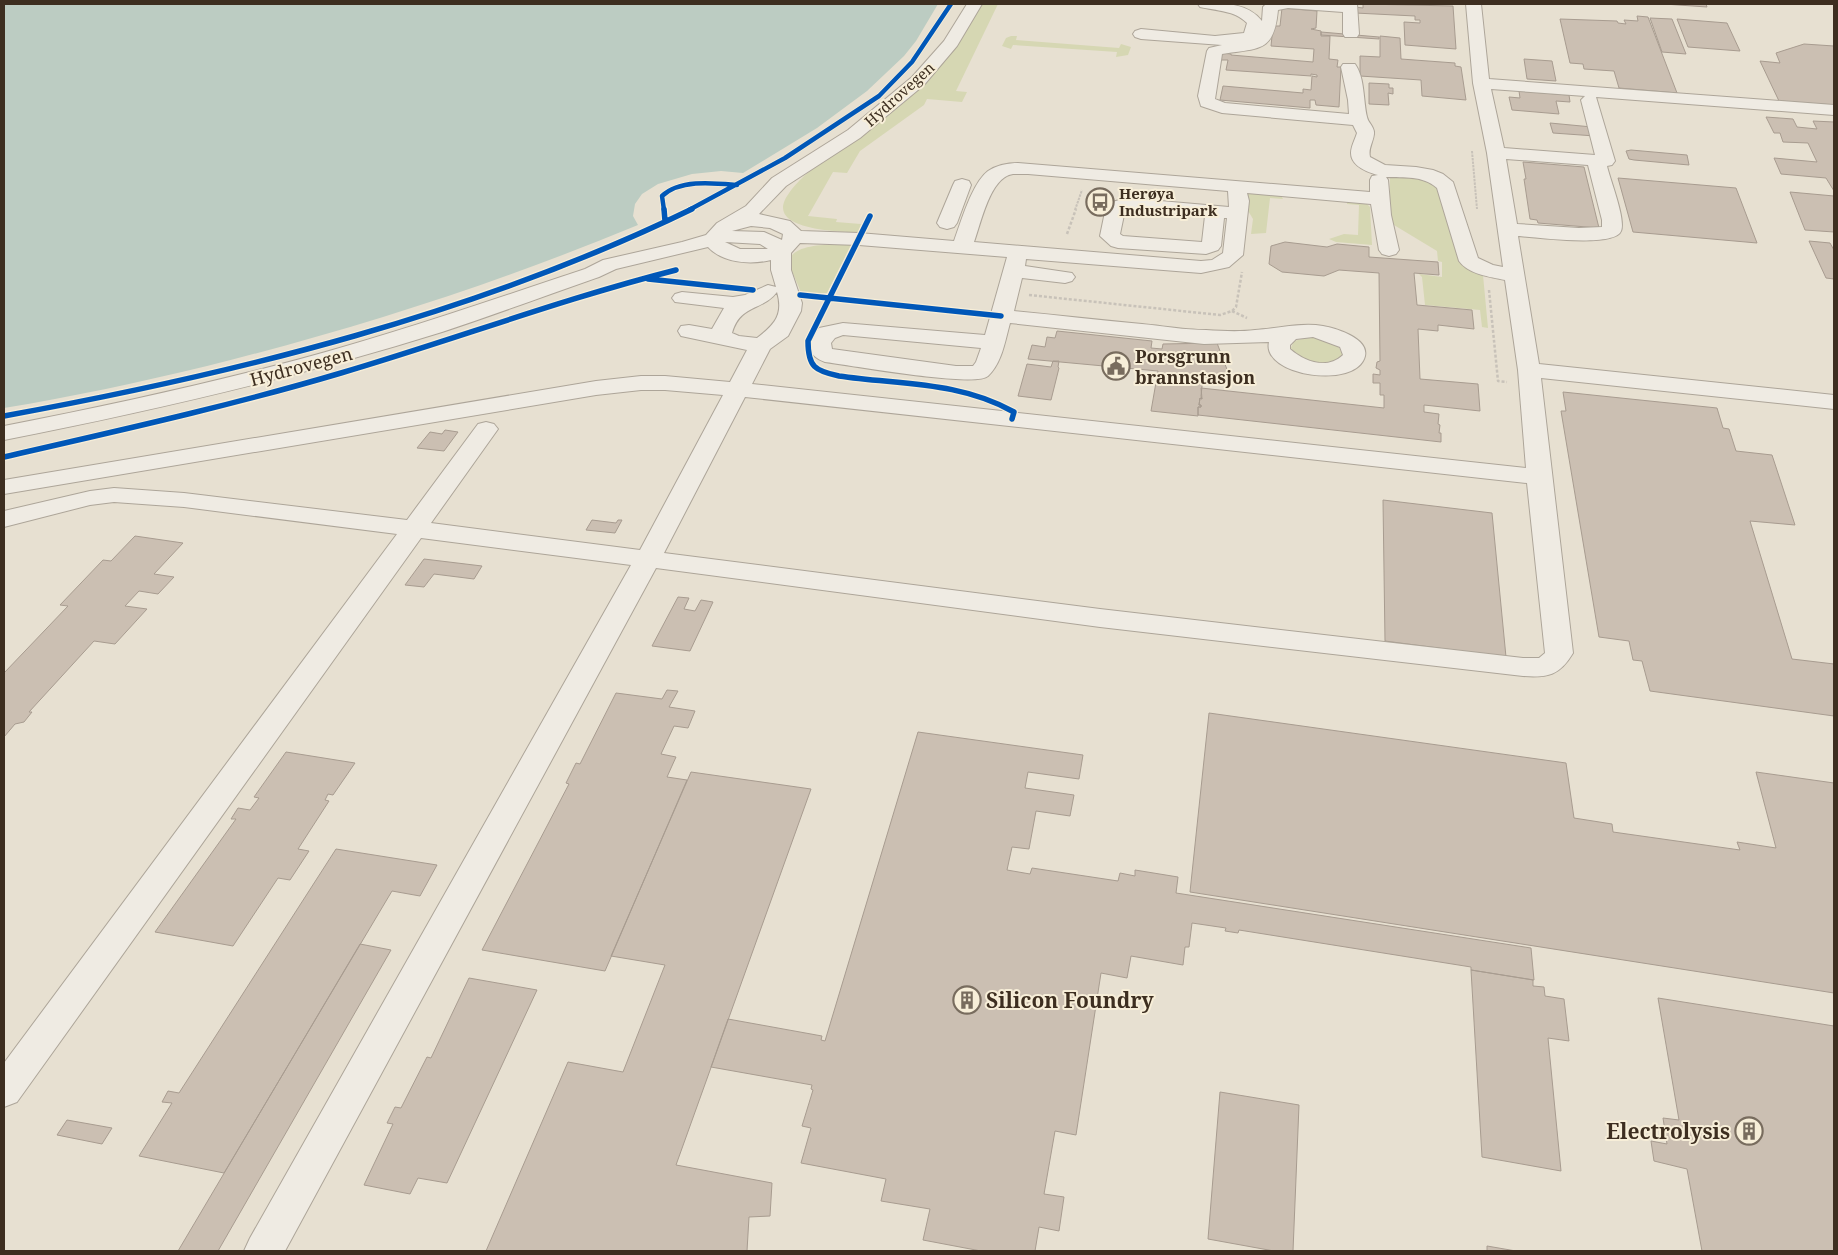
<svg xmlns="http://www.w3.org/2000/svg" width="1838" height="1255" font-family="'Noto Serif',serif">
  <rect width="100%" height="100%" fill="#e7e0d1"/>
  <path fill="#d6d7b3" d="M982 4H998L956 91 967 92 962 102 927 99 924 105 860 151 847 173 833 172 808 216 837 219 836 222 861 224 858 233C842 231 784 231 783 208 783 197 797 183 804 176 819 163 837 153 854 141 875 126 897 110 916 91 943 66 964 37 982 4Z
    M1011 36H1017L1016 40 1119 48 1121 44 1131 47 1128 55 1116 57 1117 52 1013 45 1011 49 1002 46 1006 38Z
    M1397 175 1437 182 1465 265 1483 275 1488 328 1482 327 1480 310 1425 305 1422 277 1419 274 1442 277V262L1438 261 1437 251 1389 222 1390 178Z
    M1245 190 1280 194 1283 199 1270 198 1266 233 1251 234 1253 219 1247 209Z
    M1347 198 1363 200 1370 207 1372 245 1336 242 1329 239 1344 234 1358 235 1359 205 1347 204Z
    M851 245 827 293H801C798 284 793 275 790 266 784 242 837 244 851 245Z
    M1310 337H1317L1337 344 1343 355C1329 373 1304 360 1290 350L1294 341Z"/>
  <path fill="#bcccc2" d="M4 4H938L916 41 904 56 867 91 817 128 743 173 721 171 692 174 658 184 642 194 635 204 633 216 638 225C498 283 355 329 207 366 140 382 72 397 4 408Z"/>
  <path fill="#cbbfb2" stroke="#a89c90" d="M1363 4 1453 6 1456 49 1405 45 1404 22 1420 23V20H1415V16L1355 13V7L1363 8Z
    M1664 4H1706L1707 7Z
    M1282 8 1317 11 1316 28 1311 29 1321 31V36H1330L1329 59 1338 60 1337 67H1341L1339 107 1316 105 1315 100H1310V108L1220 100 1223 86 1303 93V89L1311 90 1312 76 1317 77V75L1311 74V76L1226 70 1228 60H1221L1222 53 1231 54V55L1313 62 1314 49 1271 46 1273 26H1280Z
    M1637 16 1648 17 1677 93 1619 88 1614 71 1584 69 1583 64 1570 63 1560 19 1617 21 1618 23 1626 24 1624 20 1638 21Z
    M1650 18 1672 19 1686 54 1662 52Z
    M1677 19 1727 23 1740 51 1688 47Z
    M1321 32 1379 37V39L1321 35Z
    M1380 36 1400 38 1401 59 1455 63V66L1461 67 1466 100 1422 96 1421 80 1360 76V56L1380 57Z
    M1804 44 1834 46V105L1779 101 1760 61 1780 63 1776 53Z
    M1524 59 1552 61 1556 81 1527 79Z
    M1369 83 1389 84V88H1393V94L1388 93 1389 105 1369 104Z
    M1519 91 1569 95 1570 102 1556 101 1559 114 1512 110 1509 97 1520 98Z
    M1766 117 1793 119 1797 127 1817 129 1813 121 1834 122V191L1826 178 1781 174 1774 158 1817 162 1808 143 1783 142 1780 133H1774Z
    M1550 123 1592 127 1595 136 1553 133Z
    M1631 150 1687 155 1689 165 1634 160 1629 159 1626 151Z
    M1523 162 1584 167 1599 228 1538 223 1537 220 1530 219 1524 179H1526Z
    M1618 178 1736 188 1757 243 1633 232Z
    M1790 192 1834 196V232L1805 230Z
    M1809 241 1830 243 1834 250V279L1826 278Z
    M1285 242 1327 247 1337 244 1369 247V257L1438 262 1439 275 1414 273 1417 305 1472 310 1474 329 1438 325V331L1418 329 1420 379 1478 384 1480 411 1424 405V412L1439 414 1438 424 1440 425 1439 433H1441V442L1198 415V407H1201V405H1199L1200 398 1202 399 1201 388 1384 408V395H1380V383H1373V374L1380 375V370L1376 368 1377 362 1380 361 1379 273 1339 270 1324 276 1282 272 1269 264 1271 246Z
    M1057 331 1152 341 1151 348 1162 349 1163 344 1217 343 1231 380 1203 377 1201 396 1202 399 1200 398 1199 405H1201V407H1198V416L1151 411 1158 371 1028 359 1032 345 1045 347 1047 337 1055 338Z
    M1053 361H1059L1058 367 1059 368 1051 400 1018 396 1027 364 1051 367Z
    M1563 392 1717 408 1723 428 1729 429 1736 451 1772 455 1795 525 1750 521 1792 659 1834 664V716L1650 691 1642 661 1633 660 1629 641 1599 637 1561 411H1566Z
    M445 430 458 432 444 451 417 448 430 432 442 434Z
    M1383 500 1492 513 1506 657 1385 641Z
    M592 520 616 523 618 520H622L615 533 586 530Z
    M135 536 183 543 154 574 174 577 158 594 139 591 125 606 147 609 115 644 94 641 29 712H32L24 722 15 724 4 737V673L68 606 60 605 103 560 111 561Z
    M424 559 482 566 474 579 434 574 424 587 405 585Z
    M678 597 689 598 684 609 695 611 701 600 713 602 690 651 652 646Z
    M667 690 678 691 669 707 695 711 688 728 674 726 661 754 676 757 667 777 687 780 605 971 482 950 569 784 566 783 576 763 580 764 616 693 662 699Z
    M1209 713 1566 763 1574 818 1612 824 1613 832 1740 850 1737 842 1776 848 1756 772 1834 783V993L1190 892Z
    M918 732 1083 755 1079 779 1028 772 1025 788 1074 795 1070 816 1036 811 1029 849 1012 847 1007 870 1030 874 1032 868 1118 881 1120 873 1135 876V870L1178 877 1176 893 1531 948 1534 980 1471 970V967L1239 930 1238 933 1225 931 1226 928 1192 923 1189 947H1185L1183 965 1131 956 1127 978 1101 973 1076 1135 1055 1131 1044 1194 1064 1197 1059 1231 1039 1227 1035 1251H981L923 1240 930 1209 881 1201 886 1179 801 1163 811 1128 802 1126 813 1090 811 1089 812 1085 711 1067 728 1019 822 1036 821 1040 825 1041Z
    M286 752 355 763 333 795 328 794 325 800 329 801 298 849 309 851 290 880 278 878 233 946 155 932 236 819H231L238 808 250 810 259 798 254 797Z
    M691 772 811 789 676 1165 772 1183 770 1216 749 1217 747 1251H486L568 1062 623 1072 665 965 611 956Z
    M336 849 437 865 420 896 392 891 224 1173 139 1156 172 1103 162 1102 168 1091 179 1093Z
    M360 944 391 950 218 1251H178Z
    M1471 970 1533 980V986L1544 987 1545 996 1564 999 1569 1041 1548 1038 1561 1171 1482 1157Z
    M469 978 537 990 447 1183 418 1178 410 1194 364 1185 393 1124 387 1123 395 1107 401 1108 427 1057 431 1058Z
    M1658 998 1834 1026V1251H1702L1687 1169 1654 1161 1651 1141 1667 1144 1663 1118 1679 1120Z
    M1220 1092 1299 1105 1293 1251H1274L1208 1239Z
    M67 1120 112 1128 102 1144 57 1135Z
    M1487 1246 1516 1251H1487Z"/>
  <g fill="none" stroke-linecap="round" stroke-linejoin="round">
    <g stroke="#ada599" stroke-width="2">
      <path id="minor" d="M967 4H982L957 46 924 85 860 138 786 186 759 214 790 221 801 231 859 233 954 241C961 222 972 183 988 171 997 165 1009 163 1018 163L1370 192V180L1372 176 1378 175C1367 172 1351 166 1351 153 1351 146 1355 140 1357 133L1353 125 1222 113 1201 106 1198 96 1207 51 1209 48 1222 45 1141 39 1135 37 1133 34 1135 31 1141 29 1215 36 1244 33 1247 23C1234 10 1217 11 1200 7L1198 4C1221 4 1246 1 1262 21L1263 7 1266 4H1357L1359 34 1357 37H1345L1343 34V12L1288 8 1278 10C1274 53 1259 48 1222 54L1215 99 1225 103 1349 114 1348 100 1341 67 1343 64H1355C1365 78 1363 100 1367 117 1368 123 1375 127 1374 134 1373 143 1368 148 1370 157L1385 165 1416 167 1433 170 1443 174 1453 182 1478 258 1493 265 1503 267 1487 153 1473 83 1466 4H1481L1489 79 1834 105V115L1596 97 1615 161 1612 165 1607 166C1610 180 1626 219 1621 231 1615 248 1534 237 1518 236L1539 364 1834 395V409L1541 378 1573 653C1560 675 1548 678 1523 676L1100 627 656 568 285 1251H244L250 1238 631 565 421 538 17 1102 4 1107V1063L397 534 184 507 114 502 90 505 4 527V511L90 491 114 488 184 493 407 520 478 424 486 422 494 424 498 429 431 523 640 550 723 395 665 390H641L596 395 4 494V480L596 381 641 376H665L730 382 747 350 681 336 678 331 681 326 689 325 712 329 724 308 675 302 672 298 675 294 682 292 733 297 745 295 768 285 776 287 771 270V260C750 265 723 263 708 247L616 269 599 277C547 295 494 315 442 332 298 377 151 411 4 440V426C92 409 179 390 266 368 374 341 480 304 585 269L603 260 682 242 706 235 717 223 746 206 772 178 848 130 912 77 944 41ZM1491 89 1585 96 1581 100 1595 155 1504 148ZM1506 159 1588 165 1602 220V227L1579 228 1517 224ZM1013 174H1028L1228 191 1229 207 1126 198 1109 203 1106 207 1100 236 1111 246 1118 248 1206 254 1218 250 1221 246 1224 218H1227L1223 253 1212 260 1201 261 974 242C981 223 990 177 1013 174ZM1386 177C1405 178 1422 175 1437 188L1459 261C1468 274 1490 277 1505 280L1518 370 1526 468 752 384 770 349 788 336 801 311 802 303 791 270V253L800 243 859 245 1007 257 985 335 843 323 819 328 809 342 808 348C813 355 816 359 825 362 849 365 976 388 988 376 1002 363 1005 341 1010 323L1204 344 1269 342C1261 376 1357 390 1365 356 1369 338 1335 328 1323 326 1301 322 1277 329 1255 330 1239 332 1222 331 1206 330 1185 330 1163 326 1142 324 1099 320 1056 315 1014 311L1022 278 1065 283 1072 281 1075 277 1072 273 1025 266 1026 259 1201 273 1229 267 1243 255 1249 201 1247 193 1371 204 1379 250 1382 254 1389 256 1396 254 1399 250 1391 215 1388 180ZM1125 210 1205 216 1202 242 1123 236 1120 234ZM751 226 770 228 783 234 782 240 764 232 732 231ZM725 242 760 244 768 249H740ZM777 292C784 315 774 325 757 338L739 336 732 333C740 304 763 311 777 292ZM843 335 981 348 976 362 973 366H956L832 349 831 343 835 338ZM1313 337 1340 347 1343 355C1327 370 1305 362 1290 349V345L1296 339ZM745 397 1527 483 1545 653 1539 658H1523L1100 609 664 553Z
        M962 179 969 181 971 185 957 223 954 227 947 229 940 227 937 223 953 185 955 181Z"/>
    </g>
    <path stroke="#c8c2b9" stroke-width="2" stroke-dasharray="2.5 1" stroke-linecap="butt" d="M1472 151 1477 209
      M1075 210 1082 190"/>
    <path stroke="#c8c2b9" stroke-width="2.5" stroke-dasharray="3 2" stroke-linecap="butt" d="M1067 234 1076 209
      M1489 290 1498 381 1507 382
      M1029 295 1220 315 1232 311 1236 307 1242 272
      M1232 311 1247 318"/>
    <use href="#minor" fill="#efebe3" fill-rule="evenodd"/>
    <g stroke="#f7eed8" stroke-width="6">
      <path id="cycleway-far1" d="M664 210 662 196C680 179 714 183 737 185
        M689 210 785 158 879 96 912 62 951 4"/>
    </g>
    <g stroke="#f7eed8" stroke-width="8">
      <path id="cycleway" d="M664 209 665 221
        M870 216 808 341C808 367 815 371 839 376 900 385 959 381 1014 412L1012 419
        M648 279 753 290
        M800 295 1001 316
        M4 416C239 373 476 314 692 209
        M4 457C117 431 230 406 341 373 453 340 562 299 676 270"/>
    </g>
    <use href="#cycleway-far1" stroke="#0057b8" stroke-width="4.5"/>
    <use href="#cycleway" stroke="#0057b8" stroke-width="5.5"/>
  </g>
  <defs>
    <g id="bus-ring" transform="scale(1.4375)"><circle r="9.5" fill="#f7eed8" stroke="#786c5e" stroke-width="1.5"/><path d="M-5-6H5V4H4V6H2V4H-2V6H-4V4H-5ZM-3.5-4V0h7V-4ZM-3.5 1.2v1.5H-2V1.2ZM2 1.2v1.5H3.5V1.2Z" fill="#786c5e"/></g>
    <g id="civic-ring" transform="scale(1.4375)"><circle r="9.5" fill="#f7eed8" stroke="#786c5e" stroke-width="1.5"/><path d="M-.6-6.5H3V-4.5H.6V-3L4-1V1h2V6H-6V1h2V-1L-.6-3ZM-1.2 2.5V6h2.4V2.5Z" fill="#786c5e"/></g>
    <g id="building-ring" transform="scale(1.4375)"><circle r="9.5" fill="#f7eed8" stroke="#786c5e" stroke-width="1.5"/><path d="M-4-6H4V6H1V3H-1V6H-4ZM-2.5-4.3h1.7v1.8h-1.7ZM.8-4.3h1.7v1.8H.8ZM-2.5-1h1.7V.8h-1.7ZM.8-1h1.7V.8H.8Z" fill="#786c5e"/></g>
  </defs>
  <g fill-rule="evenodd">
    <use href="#bus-ring" x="1100" y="202"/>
    <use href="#civic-ring" x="1116" y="366"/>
    <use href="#building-ring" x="967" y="1000"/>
    <use href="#building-ring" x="1749" y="1131"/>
  </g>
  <g text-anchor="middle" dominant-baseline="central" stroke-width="4" stroke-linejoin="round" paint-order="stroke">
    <g font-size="15" fill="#3d2e20" stroke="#f7eed8">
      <text transform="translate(899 94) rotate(-42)">Hydrovegen</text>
    </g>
    <g font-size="15" font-weight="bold" fill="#3d2e20" stroke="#f7eed8" text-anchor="start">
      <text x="1119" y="193">Herøya<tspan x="1119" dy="17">Industripark</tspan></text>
    </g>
    <g font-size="18" font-weight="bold" fill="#3d2e20" stroke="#f7eed8" text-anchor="start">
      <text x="1135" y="356">Porsgrunn<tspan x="1135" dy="21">brannstasjon</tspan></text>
    </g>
    <g font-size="18" fill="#3d2e20" stroke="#f7eed8">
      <text transform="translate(301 366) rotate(-15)">Hydrovegen</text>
    </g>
    <g font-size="21" font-weight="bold" fill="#3d2e20" stroke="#f7eed8" text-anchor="start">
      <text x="986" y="1000">Silicon Foundry</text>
      <text x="1730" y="1131" text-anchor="end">Electrolysis</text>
    </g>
  </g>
  <rect width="1838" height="1255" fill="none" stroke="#3d2e20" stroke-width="10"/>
</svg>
